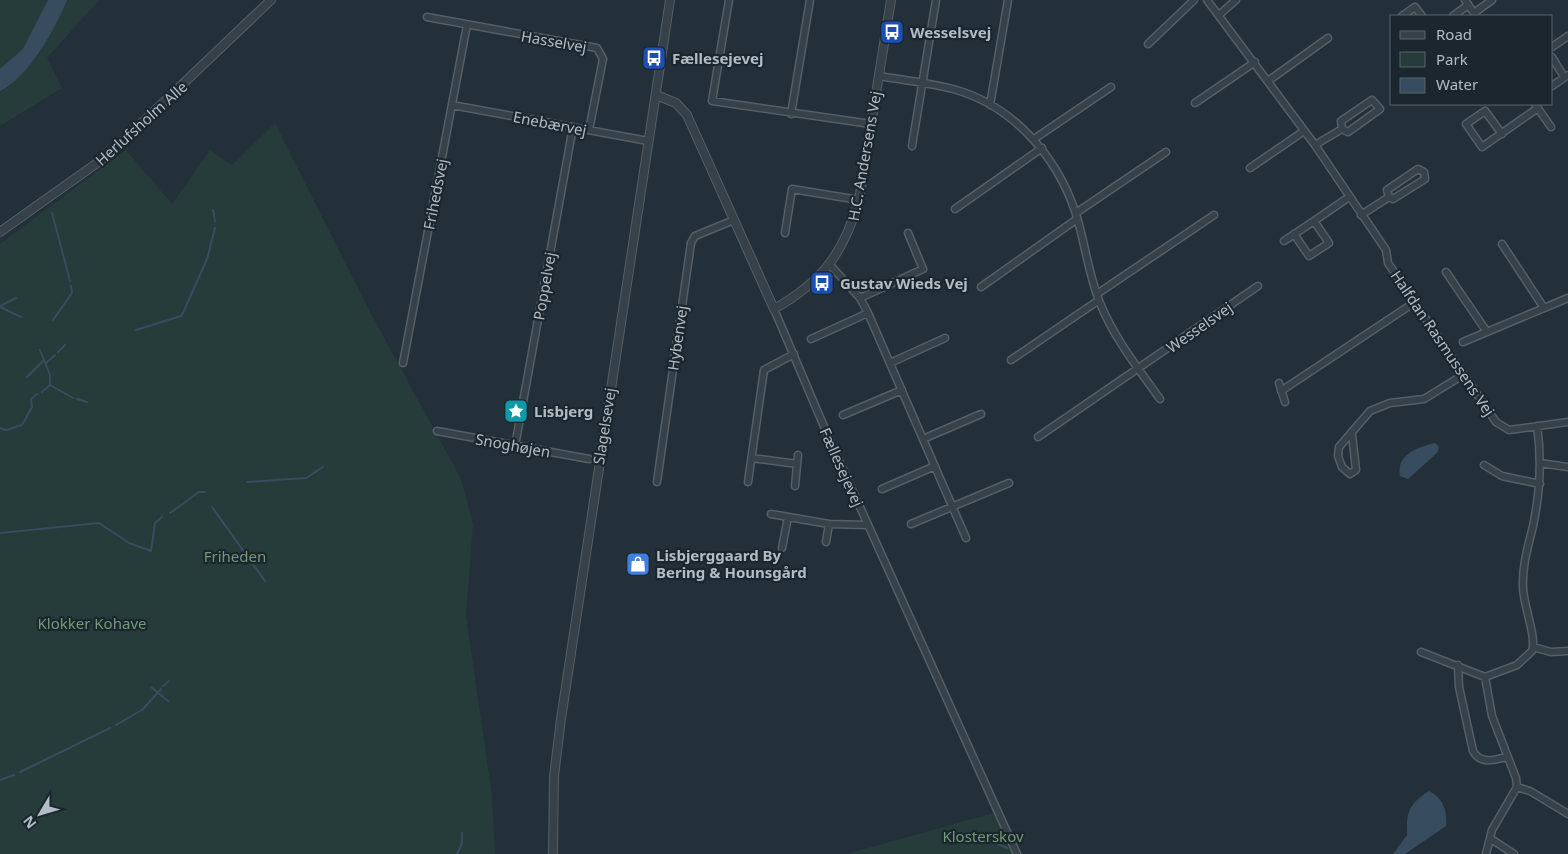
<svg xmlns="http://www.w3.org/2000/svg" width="1568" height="854" font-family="'Noto Sans',sans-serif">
  <rect width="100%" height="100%" fill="#232f39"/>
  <path fill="#263c3a" d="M0 0H99L47 58 62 88 0 126Z
    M275 123 367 306 461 479 473 524 466 616 492 795 495 854H0V244L126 150 172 204 210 150 232 165Z
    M994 813 1013 854H846Z"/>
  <path fill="#374d5f" d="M48 0H67C55 29 29 77 0 91V69L23 49Z
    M1435 443 1439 447 1438 452 1408 479 1400 476C1396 454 1418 447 1435 443Z
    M1429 791C1442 797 1448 811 1446 826L1405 854H1393L1407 835C1406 813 1409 803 1429 791Z"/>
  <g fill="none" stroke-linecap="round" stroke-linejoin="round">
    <path stroke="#374d5f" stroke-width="2" d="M213 210 215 221
      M52 213 70 281
      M0 306 16 298
      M0 307 21 317
      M53 320 72 293 71 286
      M136 330 181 316 183 313 207 259 215 228
      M40 350 50 375V385L42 392
      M58 352 65 345
      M46 363 55 355
      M27 377 43 361
      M50 385 73 398
      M77 399 87 402
      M0 428 6 430 22 425 32 407 31 399 37 394
      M247 482 306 478 323 467
      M212 507 265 581
      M170 513 199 492H205
      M0 533 99 523 129 543 151 551 155 523 162 517
      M163 686 169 681
      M151 687 168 701
      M116 725 142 710 161 689
      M20 772 110 728
      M0 780 14 775
      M988 839 1007 848
      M457 854 462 843V833"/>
    <g stroke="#545f67" stroke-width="9">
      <path id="minor" d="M729 0 712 101 871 124
        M1207 0 1315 145 1386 250 1388 263 1496 422 1509 430 1568 422
        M1465 0 1476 16
        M1474 13 1492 0
        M1219 15 1236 0
        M1402 16 1415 7 1422 16
        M1453 16 1468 5
        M427 17 597 48 603 59 589 130
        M1148 44 1194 0
        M1552 47 1568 36
        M1552 57 1564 77
        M879 76C904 80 929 83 953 89 1012 105 1056 155 1075 211 1085 241 1088 274 1100 303 1114 338 1138 368 1160 399
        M1268 81 1328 38
        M1552 86 1568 75
        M1195 103 1255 62
        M1535 104 1551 127
        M452 105 648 141
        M990 105 1008 0
        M791 114 810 0
        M1502 134 1485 111 1466 124 1482 147 1538 108
        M1034 139 1111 87
        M1315 145 1342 129 1348 132 1380 109 1372 100 1341 121 1342 129
        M912 146 936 0
        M1250 168 1304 131
        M955 209 1042 148
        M1076 213 1166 152
        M1361 215 1389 197 1393 199 1425 179 1424 172 1418 169 1387 190 1389 197
        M785 233 792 189 859 200
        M1294 234 1309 256 1329 243 1314 221 1349 197
        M1284 241 1314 221
        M1502 244 1544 308
        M830 265 860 298 868 313 966 538
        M1446 272 1487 332
        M981 287 1077 219
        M1097 294 1214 215
        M860 298 923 269 908 233
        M774 309 831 443 1017 854
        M811 339 868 313
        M1463 342 1568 298
        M1011 360 1099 300
        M403 363 467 25
        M890 363 945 338
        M1279 383 1285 402
        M1281 391 1415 302
        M843 415 902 390
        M437 431 589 459
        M1352 434 1356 470 1350 474 1342 467 1338 456 1339 447 1370 411 1390 403 1424 399 1463 375
        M1038 437 1258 286
        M923 439 981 414
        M515 446 573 127
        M752 458 797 464
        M1540 463 1568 467
        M1484 465 1502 476 1540 484
        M657 482 691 243 695 236 734 220
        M748 482 764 370 794 354
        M795 486 798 455
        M882 489 935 466
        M771 514 829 524 868 525
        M911 524 1009 483
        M826 542 829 524
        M782 548 788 517
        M1533 647 1551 652 1568 651
        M1421 652 1485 677 1517 665 1532 651C1537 637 1523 605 1523 587 1522 566 1528 547 1533 526 1540 493 1542 460 1537 426
        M1458 665 1459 687 1473 751C1481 765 1494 760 1507 757
        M1485 677 1492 716 1516 778 1517 787 1492 830 1486 854
        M1517 787 1530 791 1568 814
        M1491 839 1514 854"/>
    </g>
    <g stroke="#545f67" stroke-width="10">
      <path id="tertiary" d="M656 95 676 103 687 115 774 309C822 282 844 253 859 200L891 0
        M0 232 107 156 271 0
        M553 854 554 776 561 719 670 0"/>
    </g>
    <use href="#minor" stroke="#364149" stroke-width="6"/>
    <use href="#tertiary" stroke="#364149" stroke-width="8"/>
  </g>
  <defs>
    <g id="bus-square" transform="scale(1.25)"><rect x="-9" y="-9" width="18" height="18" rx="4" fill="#1a4fb4" stroke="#1c262e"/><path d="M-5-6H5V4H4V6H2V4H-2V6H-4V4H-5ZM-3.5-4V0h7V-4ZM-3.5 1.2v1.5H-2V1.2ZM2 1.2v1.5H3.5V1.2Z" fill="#fff"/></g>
    <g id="sight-square" transform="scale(1.25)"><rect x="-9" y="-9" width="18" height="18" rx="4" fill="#0f9aa8" stroke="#1c262e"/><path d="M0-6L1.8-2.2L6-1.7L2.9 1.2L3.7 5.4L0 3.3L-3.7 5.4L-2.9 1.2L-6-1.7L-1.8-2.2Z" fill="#fff"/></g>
    <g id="shop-square" transform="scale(1.25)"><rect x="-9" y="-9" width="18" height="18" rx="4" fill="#3f7fe0" stroke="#1c262e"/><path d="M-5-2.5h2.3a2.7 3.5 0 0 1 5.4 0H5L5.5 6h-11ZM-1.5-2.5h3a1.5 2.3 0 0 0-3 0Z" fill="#fff"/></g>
  </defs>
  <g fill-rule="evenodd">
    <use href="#bus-square" x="892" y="32"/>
    <use href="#bus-square" x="654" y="58"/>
    <use href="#bus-square" x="822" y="283"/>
    <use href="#sight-square" x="516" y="411"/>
    <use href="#shop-square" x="638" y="564"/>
  </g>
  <g text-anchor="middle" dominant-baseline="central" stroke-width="4.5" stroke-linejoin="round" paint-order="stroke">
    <g font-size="15" font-weight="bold" fill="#b1bcc5" stroke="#1c262e" text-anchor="start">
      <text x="910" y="32">Wesselsvej</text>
      <text x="672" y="58">Fællesejevej</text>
      <text x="840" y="283">Gustav Wieds Vej</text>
      <text x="534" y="411">Lisbjerg</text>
      <text x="656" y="555">Lisbjerggaard By<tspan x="656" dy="17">Bering &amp; Hounsgård</tspan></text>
    </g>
    <g font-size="15" fill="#b1bcc5" stroke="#1c262e">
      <text transform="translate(554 41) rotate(10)">Hasselvej</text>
      <text transform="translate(141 123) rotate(-42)">Herlufsholm Alle</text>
      <text transform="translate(550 123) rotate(11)">Enebærvej</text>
      <text transform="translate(864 156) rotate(-80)">H.C. Andersens Vej</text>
      <text transform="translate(435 194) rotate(-79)">Frihedsvej</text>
      <text transform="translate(544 286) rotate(-80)">Poppelvej</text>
      <text transform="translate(1199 327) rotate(-35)">Wesselsvej</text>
      <text transform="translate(677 338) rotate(-82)">Hybenvej</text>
      <text transform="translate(1443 343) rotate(56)">Halfdan Rasmussens Vej</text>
      <text transform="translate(604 426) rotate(-81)">Slagelsevej</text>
      <text transform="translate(513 445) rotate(10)">Snoghøjen</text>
      <text transform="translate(842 467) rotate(66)">Fællesejevej</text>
    </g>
    <g font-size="15" fill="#719a75" stroke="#1c262e">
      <text x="235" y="556">Friheden</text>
      <text x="92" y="623">Klokker Kohave</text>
      <text x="983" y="836">Klosterskov</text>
    </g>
  </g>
  <rect x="1390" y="15" width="162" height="90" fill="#1c262e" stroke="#58626a"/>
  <rect x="1400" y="31" width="25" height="8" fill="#364149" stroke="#58626a"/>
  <text x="1436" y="40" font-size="15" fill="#b1bcc5">Road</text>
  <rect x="1400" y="52" width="25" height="15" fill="#263c3a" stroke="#58626a"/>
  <text x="1436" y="65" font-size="15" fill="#b1bcc5">Park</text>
  <rect x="1400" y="78" width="25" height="15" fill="#374d5f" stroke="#58626a"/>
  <text x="1436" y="90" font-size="15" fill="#b1bcc5">Water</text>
  <g transform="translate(40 814) rotate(232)" stroke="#1c262e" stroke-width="4" paint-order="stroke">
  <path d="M0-4L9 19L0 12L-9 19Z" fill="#b1bcc5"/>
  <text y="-8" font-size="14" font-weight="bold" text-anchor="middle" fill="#b1bcc5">N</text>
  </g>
</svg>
